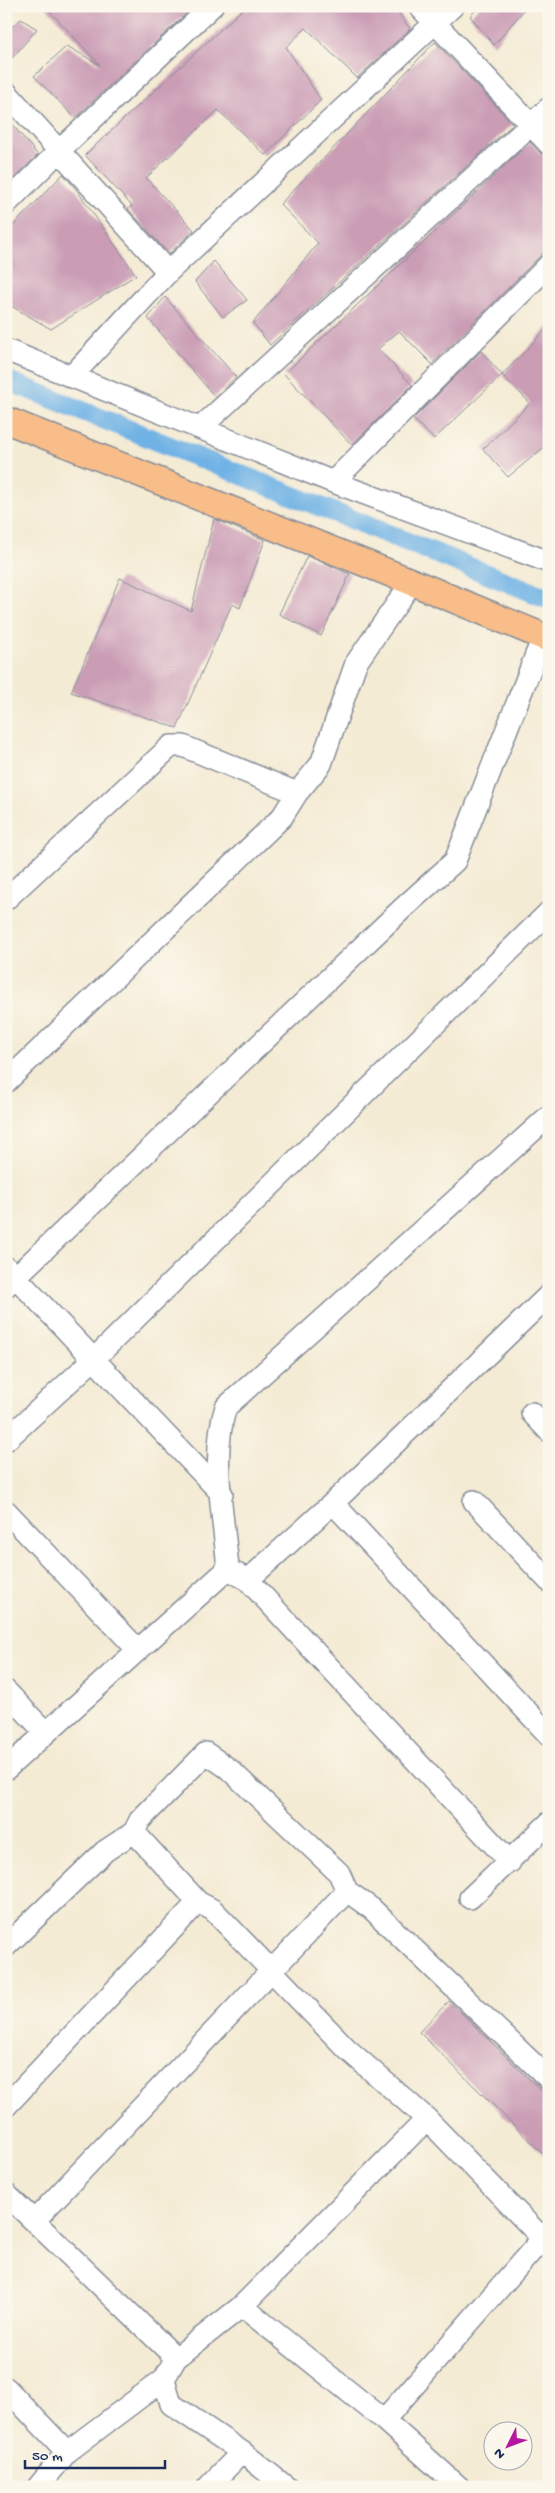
<svg xmlns="http://www.w3.org/2000/svg" width="555" height="2493" font-family="'Gochi Hand',sans-serif">
  <rect width="100%" height="100%" fill="#fbf7ec"/>
  <filter id="ink" filterUnits="userSpaceOnUse"><feTurbulence type="fractalNoise" baseFrequency=".02" numOctaves="2"/><feDisplacementMap in="SourceGraphic" scale="10" xChannelSelector="R" yChannelSelector="G"/><feConvolveMatrix kernelMatrix="1 2 1 2 8 2 1 2 1" color-interpolation-filters="sRGB"/></filter>
  <filter id="wash" filterUnits="userSpaceOnUse"><feTurbulence type="fractalNoise" baseFrequency=".0096" numOctaves="4" result="noise"/><feDisplacementMap in="SourceGraphic" scale="20" xChannelSelector="R" yChannelSelector="G"/><feGaussianBlur stdDeviation="1.12" result="paint"/><feColorMatrix in="noise" values="0 0 0 0 0 0 0 0 0 0 0 0 0 0 0 0 0 1.4 0 .05"/><feComposite in="paint" operator="in"/></filter>
  <g filter="url(#wash)">
    <rect width="100%" height="100%" fill="#f4ebd4"/>
    <g fill="none" stroke-linecap="round" stroke-linejoin="round">
      <path stroke="#70b2e5" stroke-width="20" d="M6 380 549 599"/>
    </g>
    <g id="blocks">
      <path fill="#ca9db5" d="M45 6H194L75 118 34 76 67 46 100 65Z
        M246 6H394L410 29 357 78 306 28 286 47 321 100 265 155 218 110 146 178 194 230 169 254 128 209 132 206 85 155Z
        M480 6H527L494 45 470 16Z
        M21 19 37 29 6 65V32Z
        M435 42 513 124 270 345 253 323 318 243 280 204Z
        M6 117 38 155 6 186Z
        M530 142 540 153 549 156V247L432 364 399 331 378 349 412 385 352 445 284 374Z
        M63 174 76 189 136 275 51 329 6 303V233Z
        M214 261 247 300 223 317 195 282Z
        M165 297 236 377 215 397 148 318Z
        M549 326V443L508 477 483 449 530 403 502 375Z
        M481 351 502 375 434 439 413 419Z
        M214 519 265 540 240 608 232 604 177 728 71 692 120 578 191 611Z
        M307 556 350 574 321 636 279 614Z
        M449 2001 549 2098V2160L419 2032Z"/>
    </g>
  </g>
  <g filter="url(#ink)">
    <use href="#blocks" fill-opacity="0" stroke="#888d99" stroke-width="1"/>
    <g fill="none" stroke-linecap="round" stroke-linejoin="round">
      <g stroke="#888d99" stroke-width="24">
        <path id="minor" d="M419 6 549 144
          M6 92 168 272
          M6 204 59 151 212 6
          M6 350 333 482 549 562
          M71 377 168 272 453 6
          M200 428 549 108
          M333 482 549 265
          M6 899 171 746H183L297 793
          M6 1082 282 817 297 793 321 764 356 663 412 582
          M7 1268 222 1494
          M6 1286 402 909 455 861 543 637
          M532 1413 549 1431
          M6 1440 94 1359 549 912
          M474 1501 549 1581
          M333 1503 549 1735
          M6 1511 138 1650
          M237 1574 248 1580 510 1862
          M248 1580 333 1503 549 1295
          M6 1691 46 1733
          M6 1769 228 1569C224 1519 210 1454 226 1407L549 1116
          M134 1832 198 1902 213 1910 347 2049 427 2119 542 2238
          M470 1898 549 1823
          M6 1946 105 1851 134 1832 140 1820 206 1753 229 1769 339 1873 347 1891 372 1909 549 2079
          M6 2106 198 1902
          M6 2194 176 2358
          M34 2221 347 1891
          M242 2306 384 2420 459 2487
          M6 2388 67 2452
          M384 2420 549 2231
          M38 2487 67 2452 164 2379
          M208 2487 242 2452
          M286 2487 242 2452 171 2404 164 2379 176 2358 242 2306 427 2119"/>
      </g>
      <g stroke="#888d99" stroke-width="29">
        <path id="major" d="M6 420 412 582 549 639"/>
      </g>
      <use href="#minor" stroke="#fff" stroke-width="21"/>
      <use href="#major" stroke="#f8bd89" stroke-width="26"/>
    </g>
  </g>
  <rect width="555" height="2493" fill="none" stroke="#fbf7ec" stroke-width="25"/>
  <g transform="translate(508 2446) rotate(228)"><circle r="24" fill="#fbf7ec" stroke="#a1a7b3"/>
  <path d="M0-4L9 19L0 12L-9 19Z" fill="#b5179e"/>
  <text y="-8" font-size="14" font-weight="bold" text-anchor="middle" fill="#1b2f5e">N</text>
  </g>
  <path d="M25 2460v8h140v-8" fill="none" stroke="#1b2f5e" stroke-width="2.5"/>
  <text x="32" y="2460" font-size="15" fill="#1b2f5e" stroke="#fbf7ec" stroke-width="4" paint-order="stroke">50 m</text>
</svg>
